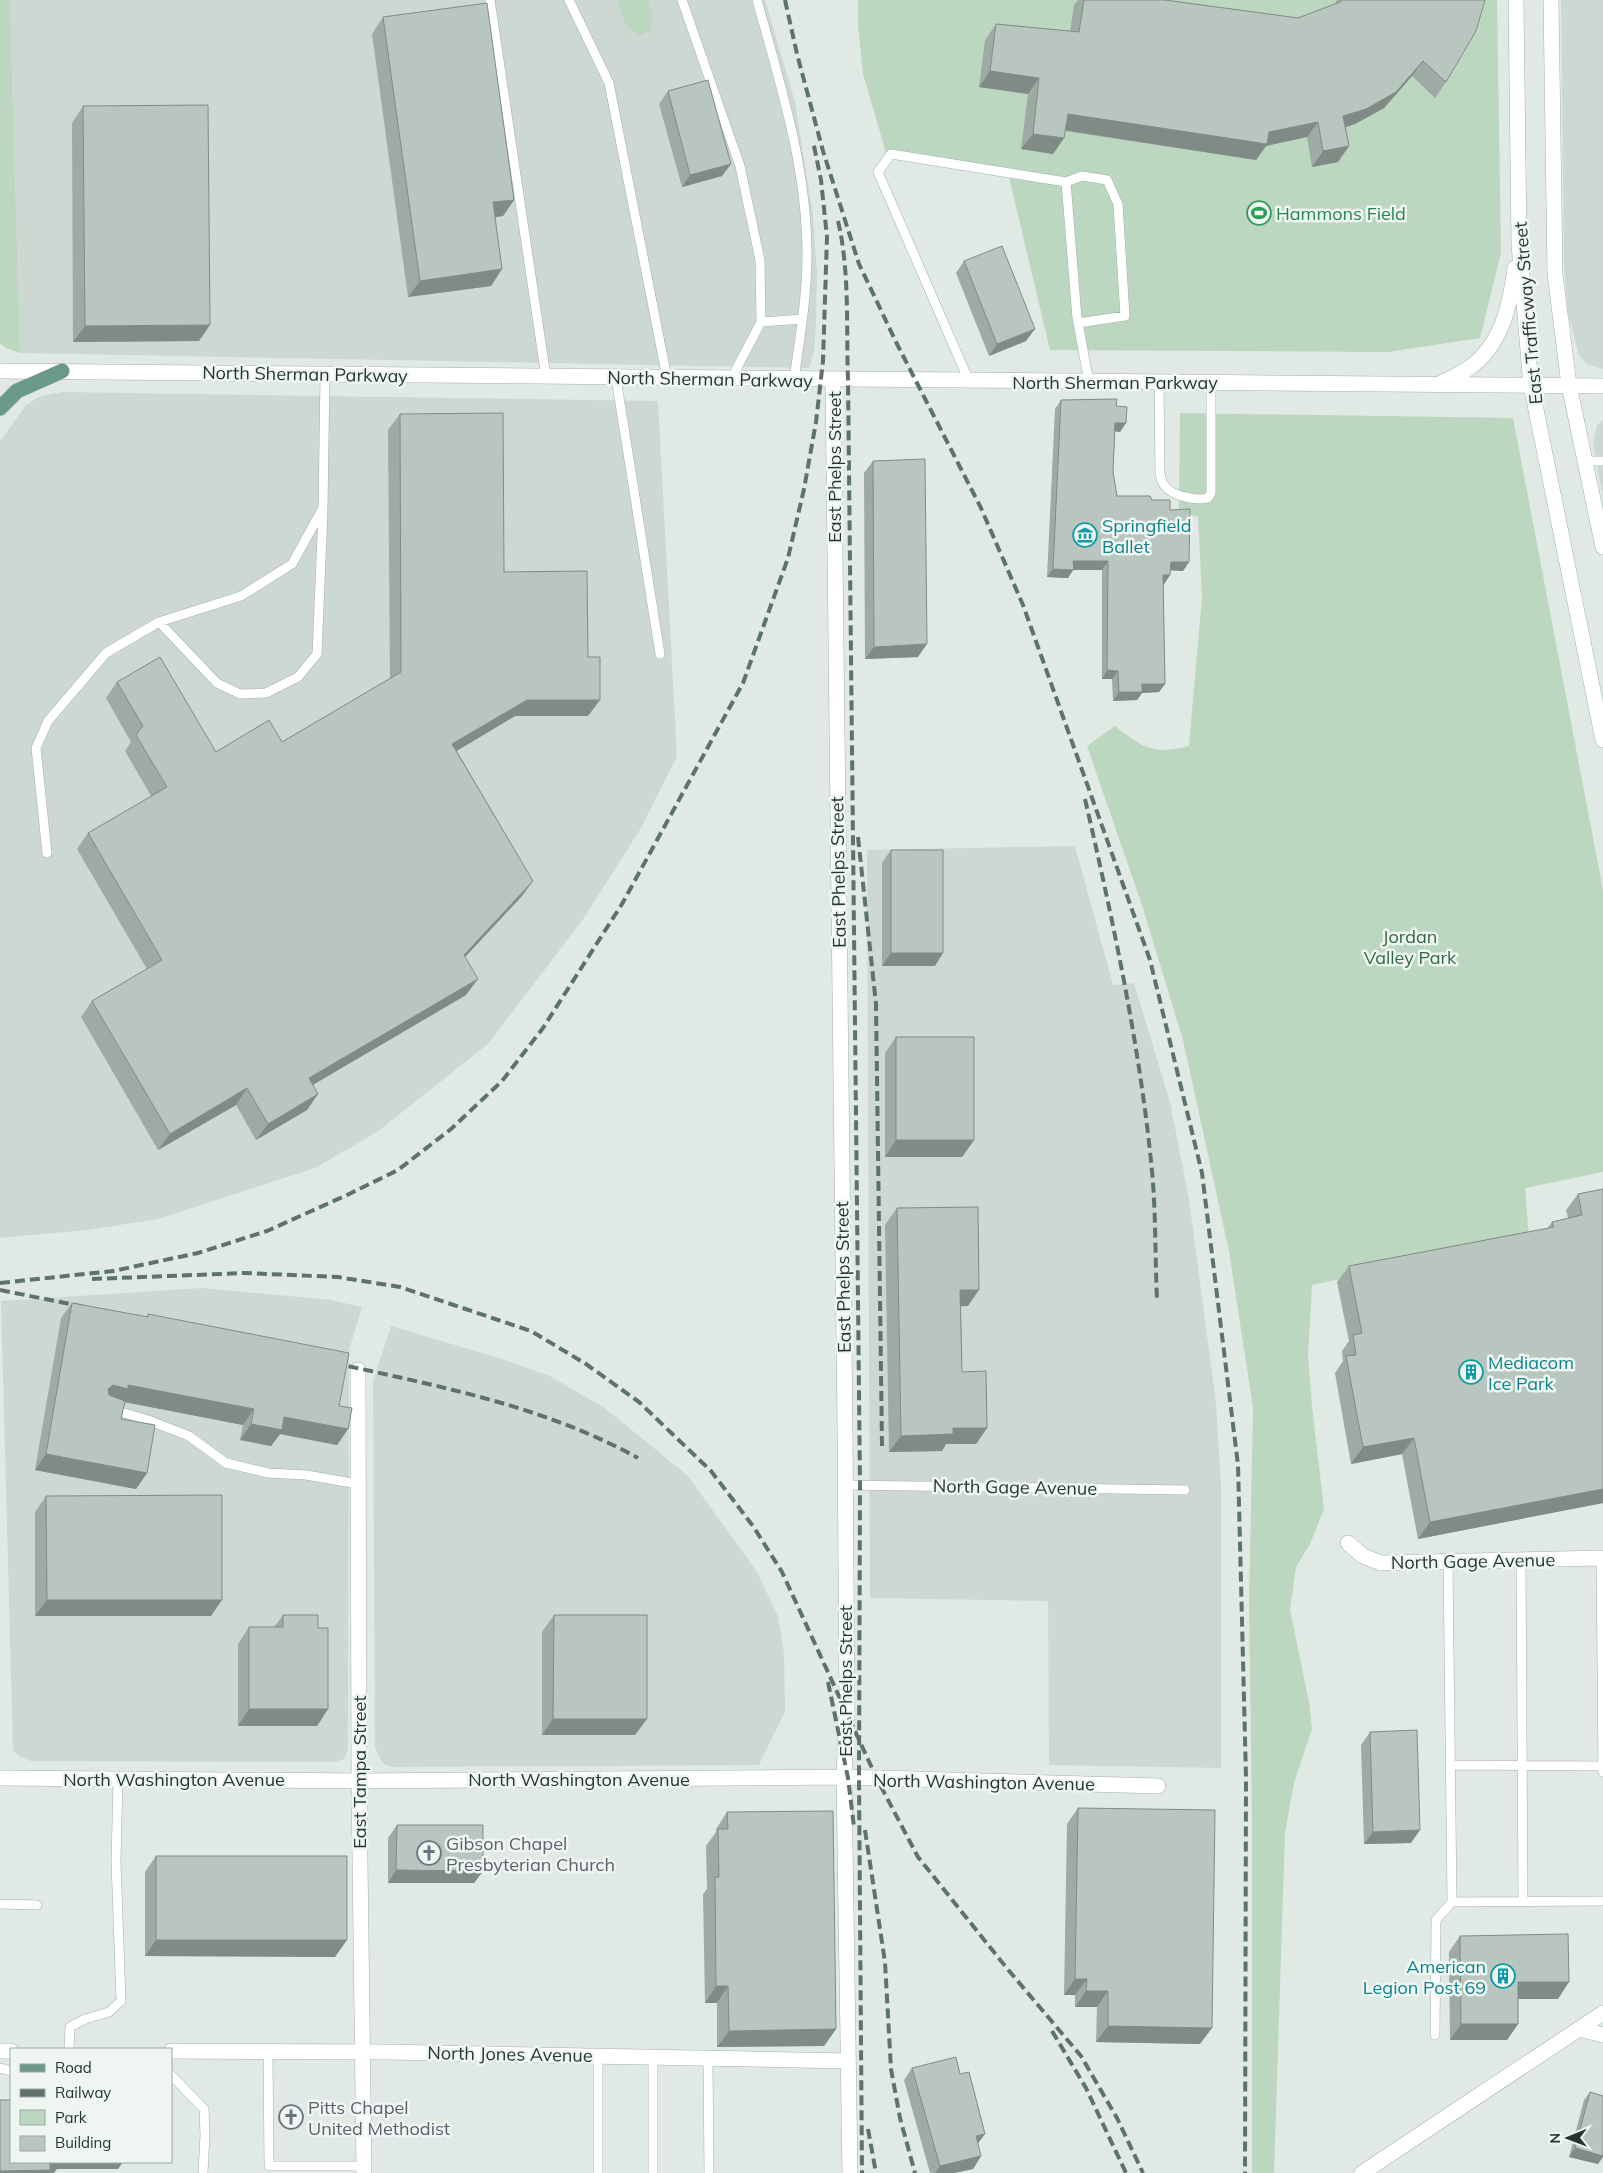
<svg xmlns="http://www.w3.org/2000/svg" width="1603" height="2173" font-family="Mulish,sans-serif">
  <rect width="100%" height="100%" fill="#e0e9e4"/>
  <path fill="#ced8d3" d="M10 0H618L624 23 652 11 649 0H765L795 102 813 216 817 273 816 323 814 352 809 368 20 353Z
    M1561 0H1603V369L1587 364 1579 355 1568 313 1564 263Z
    M62 392 658 401 677 757 641 828 584 918 488 1044 377 1132 315 1168 158 1219 87 1230 0 1238V441L26 405 41 396Z
    M1603 420V497L1593 444 1597 425Z
    M1075 846 1113 985 1134 983 1170 1102 1189 1199 1216 1404 1221 1485V1768L1049 1765 1048 1601 870 1598 867 850Z
    M202 1288 331 1300 362 1307 349 1350 348 1750 344 1759 334 1762 31 1761 20 1757 13 1750 1 1301Z
    M391 1326 499 1358 550 1376 606 1409 688 1476 757 1572 778 1616 784 1653 785 1711 759 1765 394 1767 385 1765 380 1758 375 1747 373 1381Z"/>
  <path fill="#bbd7c0" d="M0 0H10L20 353 6 348 0 343Z
    M618 0H649L652 11 651 31 639 36 624 23Z
    M858 0H1497L1501 253 1480 338 1388 352 1050 350 1008 173 887 156 863 74 858 25Z
    M1180 413 1513 418 1603 890V1172L1525 1188 1529 1239 1312 1285 1308 1356 1312 1407 1324 1509 1310 1544 1296 1567 1290 1610 1309 1702 1312 1729 1294 1783 1285 1832 1274 2173H1252V1816L1249 1603 1253 1408 1229 1251 1183 1040 1142 905 1087 746 1115 726C1143 748 1153 755 1189 746L1202 597 1198 517 1179 512Z"/>
  <g fill="none" stroke-linecap="round" stroke-linejoin="round">
    <g stroke="#a4b0aa" stroke-width="10">
      <path id="lane" d="M490 0 546 377
        M569 0 609 83 667 378
        M682 0 740 166 760 260 761 322 731 379
        M757 0C780 83 807 167 807 254 807 296 800 338 794 379
        M761 322 803 319
        M1078 323 1125 316 1118 204 1107 180 1082 176 1066 182 1077 318 1078 323 1089 382
        M616 378 660 654
        M969 381 878 172 891 154 1066 182
        M1159 383 1160 474C1161 477 1162 484 1165 486 1172 496 1197 501 1208 498L1211 493V383
        M1585 461H1603
        M159 622 217 683 240 694 266 693 298 677 317 654 323 511
        M47 853 36 748 48 721 106 653 159 622 241 596 292 564 323 508 325 374
        M111 1409 148 1420 189 1436 226 1463 268 1473 306 1475 358 1484
        M844 1485 1185 1490
        M1601 1558 1603 1772
        M1521 1560 1523 1902
        M1448 1562 1452 1902 1603 1901
        M1452 1765 1603 1766
        M0 1904 37 1905
        M1435 2035 1436 1920 1452 1902
        M69 2049 70 2027 85 2019 109 2012 121 2001 116 1862 118 1779
        M268 2052 269 2166H363
        M598 2056V2173
        M653 2057V2173
        M708 2058 709 2173
        M0 2068 11 2071
        M171 2075 204 2109 205 2135 203 2173"/>
    </g>
    <g stroke="#a4b0aa" stroke-width="16">
      <path id="street" d="M0 371 1603 386
        M833 380 845 1428 847 1712 844 1777 850 2173
        M358 1370 359 1781 364 2173
        M1348 1543 1363 1556 1381 1563 1603 1558
        M0 1778 359 1781 844 1777 1158 1786
        M0 2051H11
        M171 2051 386 2052 848 2061"/>
    </g>
    <g stroke="#a0b3aa" stroke-width="16">
      <path id="secondary" d="M1516 0 1519 244 1531 385 1603 740
        M1551 0 1555 274 1569 385 1603 547
        M1437 385C1448 379 1460 375 1469 368 1502 345 1510 305 1515 268
        M1579 2029 1603 2035
        M1362 2173 1603 2013"/>
    </g>
    <g stroke="#bdc3c1" stroke-width="16">
      <path id="primary" d="M0 408 17 391 62 371"/>
    </g>
    <use href="#lane" stroke="#fff" stroke-width="9"/>
    <use href="#street" stroke="#fff" stroke-width="15"/>
    <use href="#secondary" stroke="#fff" stroke-width="15"/>
    <use href="#primary" stroke="#6a9988" stroke-width="15"/>
    <path stroke="#5d726b" stroke-width="4" stroke-dasharray="10 5" stroke-linecap="butt" d="M785 0 797 54 823 151 859 264 897 344 981 508 1023 605 1150 960 1202 1173 1238 1465 1246 1777 1245 2173
      M838 221C850 272 846 328 848 380L860 1484 859 1779 862 2173
      M1085 799C1113 921 1140 1046 1152 1171 1156 1214 1155 1257 1157 1300
      M858 837 876 1004 882 1446
      M92 1279 245 1273 338 1277 400 1287 531 1331 586 1364 639 1402 711 1471 753 1526 782 1572 877 1779 918 1857 1005 1966 1081 2056 1117 2118 1143 2173
      M0 1283 113 1271 198 1253 267 1231 347 1195 398 1170 451 1129 502 1081 543 1028 622 904 743 683 788 558 804 489 816 422 823 361 827 237 821 180 813 141
      M0 1290 85 1307
      M334 1363C438 1386 544 1406 638 1458
      M828 1682 848 1778 854 1827
      M865 1830 885 1962 891 2069 900 2118 915 2173
      M1052 2031 1086 2088 1126 2173
      M868 2129 876 2173"/>
  </g>
  <path fill="#9eaaa4" d="M1078 0H1165L1298 18 1335 4 1337 0H1485L1446 82 1435 98 1412 76 1384 108 1355 124 1345 127 1349 146 1338 162 1312 167 1307 137 1266 146 1256 160 1065 131 1064 138 1053 154 1021 149 1028 94 979 87 985 40 996 24 1070 31 1074 5Z
    M383 17 514 200 503 216 495 217 502 269 491 286 408 297 372 34Z
    M668 91 722 176 682 187 659 104Z
    M83 106 199 341 73 342 72 123Z
    M964 261 1026 341 989 356 956 273Z
    M1061 400 1116 406 1126 423 1120 432 1115 431 1113 472 1117 496 1152 500 1170 510 1183 571 1170 570V575L1164 584H1163L1165 684 1159 692 1142 693 1137 700 1113 701 1112 679H1102V570H1073L1068 578 1047 577 1055 409Z
    M400 414 504 572 588 716H515L457 751 533 881 521 897 465 957 466 995 313 1085 318 1094 307 1110 256 1140 236 1105 158 1150 81 1017 92 1001 147 969 77 849 88 833 151 796 125 751 131 742 106 698 117 682 216 752 282 742 390 679 388 430Z
    M873 461 918 657 865 659 864 473Z
    M891 850 935 966H882V863Z
    M896 1037 974 1140 962 1157H885V1053Z
    M1603 1189V1503L1418 1539 1402 1454 1351 1464 1335 1373 1343 1361 1342 1351 1349 1341 1337 1282 1349 1266 1547 1229 1552 1222 1568 1218 1566 1210 1578 1194Z
    M897 1208 968 1306H961L962 1372 987 1428 976 1444H946L942 1451 889 1452 885 1225Z
    M72 1303 146 1317 148 1314 339 1406 348 1429 337 1445 280 1434 271 1446 240 1440 243 1425 125 1402 121 1419 147 1473 136 1489 35 1470 61 1318Z
    M46 1496 211 1616H35V1512Z
    M283 1615 318 1628 328 1709 317 1726H238V1644L249 1627H274Z
    M554 1615 635 1735H542V1632Z
    M1370 1732 1411 1843 1364 1844 1361 1745Z
    M1078 1808 1200 2044 1096 2042 1097 2007H1075V1995H1064L1067 1824Z
    M727 1812 836 2029 824 2046 717 2047V2003H705L703 1894 707 1889 706 1846 716 1832V1829Z
    M397 1825 483 1871 474 1883H388V1838Z
    M156 1856 335 1957 145 1956V1872Z
    M1460 1936 1558 1999H1518V2024L1507 2040H1450L1449 1952Z
    M912 2068 981 2156 973 2169 954 2173H930L904 2080Z
    M1590 2092 1598 2164 1569 2157 1584 2100Z"/>
  <path fill="#818b86" d="M1423 61 1412 76 1384 108 1355 124 1332 132 1343 116Z
    M990 71 1039 78 1028 94 979 87Z
    M1068 114 1269 132 1318 122 1307 137 1266 146 1256 160 1057 129Z
    M1033 134 1064 138 1053 154 1021 149Z
    M1349 146 1338 162 1312 167 1323 151Z
    M731 164 722 176 682 187 690 175Z
    M514 200 503 216 481 219 493 202Z
    M502 269 491 286 408 297 420 281Z
    M210 325 199 341 73 342 85 326Z
    M1035 329 1026 341 989 356 997 344Z
    M1115 423H1126L1120 432 1110 431Z
    M1073 561H1108L1102 570H1073L1068 578 1047 577 1053 569Z
    M1171 562H1189L1183 571 1165 570Z
    M1163 575H1170L1164 584H1157Z
    M927 644 918 657 865 659 874 647Z
    M1107 670 1118 671 1112 679H1102Z
    M1142 684H1165L1159 692 1142 693 1137 700 1113 701 1119 692Z
    M527 700H600L588 716H515L441 760 452 744Z
    M533 881 521 897 452 971 464 955Z
    M891 953H943L935 966H882Z
    M478 979 466 995 297 1094 309 1078Z
    M247 1088 236 1105 158 1150 170 1134Z
    M318 1094 307 1110 256 1140 268 1124Z
    M896 1140H974L962 1157H885Z
    M960 1290H979L968 1306 949 1307Z
    M113 1385H128L254 1409 243 1425 119 1401H102L108 1389Z
    M284 1417 348 1429 337 1445 280 1434 271 1446 240 1440 251 1424Z
    M953 1428H987L976 1444H946L942 1451 889 1452 901 1436Z
    M1414 1438 1402 1454 1351 1464 1363 1447Z
    M46 1454 147 1473 136 1489 35 1470Z
    M1603 1489V1503L1418 1539 1430 1522Z
    M47 1600H222L211 1616H35Z
    M249 1709H328L317 1726H238Z
    M553 1719H647L635 1735H542Z
    M1420 1830 1411 1843 1364 1844 1373 1832Z
    M396 1870 483 1871 474 1883H388Z
    M156 1940H347L335 1957 145 1956Z
    M1075 1979H1087L1075 1995H1064Z
    M1518 1982H1569L1558 1999H1506Z
    M716 1986H728L717 2003H705Z
    M1086 1991H1108L1097 2007H1075Z
    M1461 2024H1518L1507 2040H1450Z
    M1108 2026 1212 2028 1200 2044 1096 2042Z
    M836 2029 824 2046 717 2047 729 2031Z
    M985 2134 976 2146V2136Z
    M1575 2148 1603 2156V2157L1598 2164 1569 2157Z
    M981 2156 973 2169 954 2173H935L940 2166Z
    M50 2162H123L118 2169H57L54 2173H0V2171Z"/>
  <path fill="#b8c6bf" stroke="#818b86" d="M1084 0H1165L1298 18 1340 2 1341 0H1485L1476 31 1446 82 1423 61 1396 92 1366 109 1343 116 1349 146 1323 151 1318 122 1269 132 1267 144 1068 114 1064 138 1033 134 1039 78 990 71 996 24 1079 32Z
    M487 3 514 200 493 202 502 269 420 281 383 17Z
    M708 80 731 164 690 175 668 91Z
    M208 105 210 325 85 326 83 106Z
    M1002 246 1035 329 997 344 964 261Z
    M1117 399 1116 406 1127 407 1126 423H1115L1113 472 1117 496H1150L1152 500H1170V510L1190 509 1189 562H1171L1170 575H1163L1165 684H1142V692H1119L1118 671 1107 670 1108 561H1073L1074 570 1053 569 1061 400Z
    M503 413 504 572 587 571 588 657H600V700H527L452 744 533 881 464 955 478 979 309 1078 318 1094 268 1124 247 1088 170 1134 92 1001 162 960 88 833 167 787 136 735 143 726 117 682 160 657 216 752 269 720 282 742 401 672 400 414Z
    M925 459 927 644 874 647 873 461Z
    M891 850H943V953H891Z
    M896 1037H974V1140H896Z
    M1603 1189V1489L1430 1522 1414 1438 1363 1447 1346 1356 1356 1355 1353 1335 1362 1333 1349 1266 1554 1227 1552 1222 1582 1215 1578 1194Z
    M978 1207 979 1290H960L962 1372 986 1371 987 1428H953V1434L901 1436 897 1208Z
    M72 1303 148 1317V1314L349 1353 339 1406 352 1408 348 1429 284 1417 282 1430 251 1424 254 1409 128 1385V1389L113 1385 108 1389 109 1395 125 1401 121 1419 155 1425 147 1473 46 1454Z
    M222 1495V1600H47L46 1496Z
    M283 1615H318V1628H328V1709H249V1627H283Z
    M554 1615H647V1719H553Z
    M1417 1730 1420 1830 1373 1832 1370 1732Z
    M1078 1808 1215 1810 1212 2028 1108 2026V1991H1086L1087 1979H1075Z
    M833 1811 836 2029 729 2031 728 1986H716L715 1877H719L718 1829H728L727 1812Z
    M397 1825H483V1871L396 1870Z
    M156 1856H347V1940H156Z
    M1568 1934 1569 1982H1518V2024H1461L1460 1936Z
    M956 2057 960 2074 969 2072 985 2134 976 2136 981 2156 940 2166 912 2068Z
    M1590 2092 1603 2096V2156L1575 2148Z
    M0 2100H11V2162H50V2170L0 2171Z"/>
  <defs>
    <g id="stadium-ring" transform="scale(1.25)"><circle r="9.5" fill="#eff6f2" stroke="#2e9e5b" stroke-width="1.5"/><path d="M0-5a6.5 5 0 1 0 0 10a6.5 5 0 1 0 0-10ZM-3.5-1.8h7v3.6h-7Z" fill="#2e9e5b"/></g>
    <g id="museum-ring" transform="scale(1.25)"><circle r="9.5" fill="#eff6f2" stroke="#0f9aa8" stroke-width="1.5"/><path d="M0-6L6-3V-2H-6V-3ZM-5-1h2V3h-2ZM-1-1h2V3h-2ZM3-1h2V3H3ZM-6 4H6V6H-6Z" fill="#0f9aa8"/></g>
    <g id="building-ring" transform="scale(1.25)"><circle r="9.5" fill="#eff6f2" stroke="#0f9aa8" stroke-width="1.5"/><path d="M-4-6H4V6H1V3H-1V6H-4ZM-2.5-4.3h1.7v1.8h-1.7ZM.8-4.3h1.7v1.8H.8ZM-2.5-1h1.7V.8h-1.7ZM.8-1h1.7V.8H.8Z" fill="#0f9aa8"/></g>
    <g id="church-ring" transform="scale(1.25)"><circle r="9.5" fill="#eff6f2" stroke="#6b7280" stroke-width="1.5"/><path d="M-1.2-6h2.4v3.5h3.3v2.4h-3.3V6h-2.4V-.1h-3.3v-2.4h3.3Z" fill="#6b7280"/></g>
  </defs>
  <g fill-rule="evenodd">
    <use href="#stadium-ring" x="1259" y="213"/>
    <use href="#museum-ring" x="1085" y="535"/>
    <use href="#building-ring" x="1471" y="1372"/>
    <use href="#church-ring" x="429" y="1853"/>
    <use href="#building-ring" x="1503" y="1976"/>
    <use href="#church-ring" x="291" y="2117"/>
  </g>
  <g text-anchor="middle" dominant-baseline="central" stroke-width="5" stroke-linejoin="round" paint-order="stroke">
    <g font-size="18" fill="#27864d" stroke="#eff6f2" text-anchor="start">
      <text x="1276" y="213">Hammons Field</text>
    </g>
    <g font-size="18" fill="#23372f" stroke="#eff6f2">
      <text transform="translate(1528 313) rotate(-95)">East Trafficway Street</text>
      <text transform="translate(305 374) rotate(1)">North Sherman Parkway</text>
      <text transform="translate(710 379) rotate(1)">North Sherman Parkway</text>
      <text x="1115" y="382">North Sherman Parkway</text>
      <text transform="translate(834 467) rotate(-90)">East Phelps Street</text>
      <text transform="translate(838 872) rotate(-91)">East Phelps Street</text>
      <text transform="translate(843 1277) rotate(-91)">East Phelps Street</text>
      <text transform="translate(1015 1487) rotate(1)">North Gage Avenue</text>
      <text transform="translate(1473 1561) rotate(-1)">North Gage Avenue</text>
      <text transform="translate(845 1681) rotate(-90)">East Phelps Street</text>
      <text transform="translate(359 1772) rotate(-90)">East Tampa Street</text>
      <text x="174" y="1779">North Washington Avenue</text>
      <text x="579" y="1779">North Washington Avenue</text>
      <text transform="translate(984 1782) rotate(1)">North Washington Avenue</text>
      <text transform="translate(510 2054) rotate(1)">North Jones Avenue</text>
    </g>
    <g font-size="18" fill="#0d838f" stroke="#eff6f2" text-anchor="start">
      <text x="1102" y="525">Springfield<tspan x="1102" dy="21">Ballet</tspan></text>
      <text x="1488" y="1362">Mediacom<tspan x="1488" dy="21">Ice Park</tspan></text>
      <text x="1486" y="1966" text-anchor="end">American<tspan x="1486" dy="21">Legion Post 69</tspan></text>
    </g>
    <g font-size="18" fill="#326842" stroke="#eff6f2">
      <text x="1410" y="936">Jordan<tspan x="1410" dy="21">Valley Park</tspan></text>
    </g>
    <g font-size="18" fill="#5b616d" stroke="#eff6f2" text-anchor="start">
      <text x="446" y="1843">Gibson Chapel<tspan x="446" dy="21">Presbyterian Church</tspan></text>
      <text x="308" y="2107">Pitts Chapel<tspan x="308" dy="21">United Methodist</tspan></text>
    </g>
  </g>
  <rect x="10" y="2048" width="162" height="115" fill="#eff6f2" stroke="#9daaa4"/>
  <rect x="20" y="2064" width="25" height="8" fill="#6a9988" stroke="#9daaa4"/>
  <text x="55" y="2073" font-size="15" fill="#23372f">Road</text>
  <rect x="20" y="2089" width="25" height="8" fill="#5d726b" stroke="#9daaa4"/>
  <text x="55" y="2098" font-size="15" fill="#23372f">Railway</text>
  <rect x="20" y="2110" width="25" height="15" fill="#bbd7c0" stroke="#9daaa4"/>
  <text x="55" y="2123" font-size="15" fill="#23372f">Park</text>
  <rect x="20" y="2136" width="25" height="15" fill="#b8c6bf" stroke="#9daaa4"/>
  <text x="55" y="2148" font-size="15" fill="#23372f">Building</text>
  <g transform="translate(1568 2138) rotate(269)" stroke="#eff6f2" stroke-width="4" paint-order="stroke">
  <path d="M0-4L9 19L0 12L-9 19Z" fill="#23372f"/>
  <text y="-8" font-size="14" font-weight="bold" text-anchor="middle" fill="#23372f">N</text>
  </g>
</svg>
